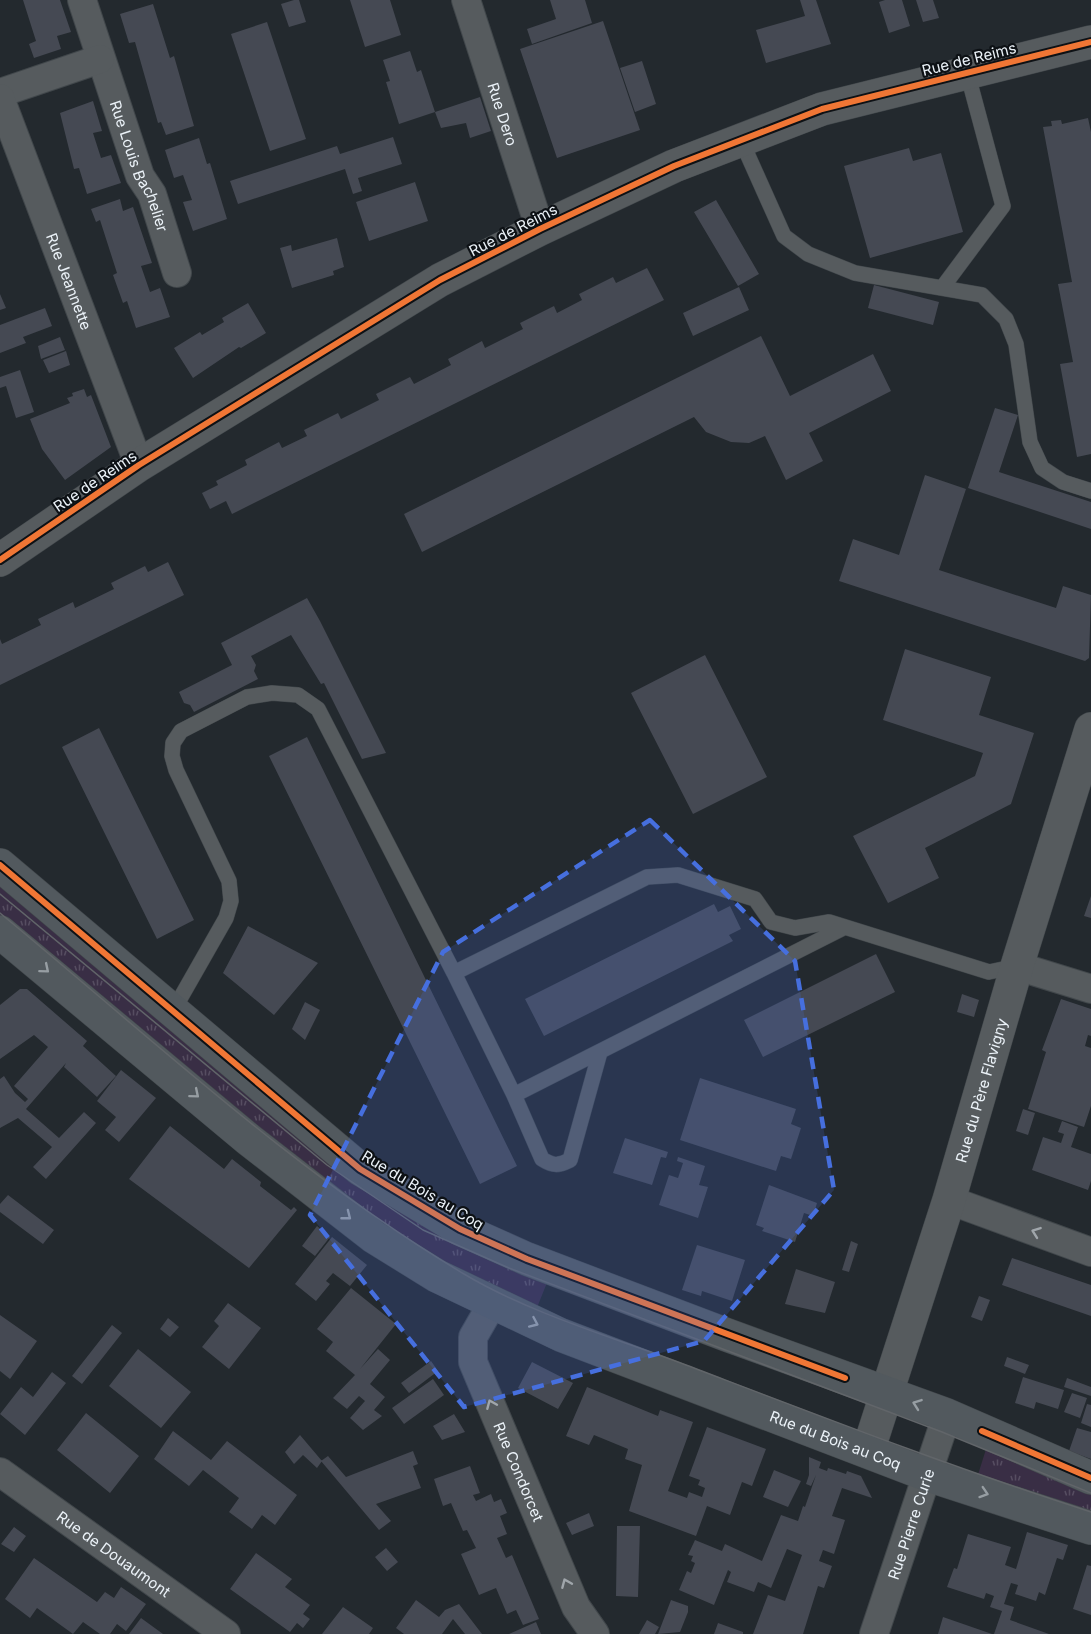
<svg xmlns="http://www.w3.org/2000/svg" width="1091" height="1634" font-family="Inter,sans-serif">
  <defs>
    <pattern id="grass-tufts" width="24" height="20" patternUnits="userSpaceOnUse" patternTransform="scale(1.5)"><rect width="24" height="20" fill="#392e45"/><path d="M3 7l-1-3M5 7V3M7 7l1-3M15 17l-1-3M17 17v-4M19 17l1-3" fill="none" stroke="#564d61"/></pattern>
  </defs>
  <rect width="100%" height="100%" fill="#23292e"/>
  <path fill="url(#grass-tufts)" d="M0 878 211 1060 550 1275 534 1315 401 1243 0 922Z
    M988 1443 1091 1486V1519L976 1481Z"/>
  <path fill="#454953" d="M23 0H60L71 32 57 36 61 49 34 58 29 44 36 41Z
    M294 0H299L306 22 289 27 281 4Z
    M350 0H390L401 35 365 47Z
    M550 0H585L592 23 532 44 527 29 556 19Z
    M800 0H816L831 44 766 63 756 30 805 16Z
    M885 0H902L910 26 889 33 879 2Z
    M916 0H933L939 18 923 22Z
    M153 4 170 58 174 56 194 126 166 135 161 122 158 123 135 42 129 43 120 14Z
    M603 21 640 130 557 158 520 49Z
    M267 22 306 139 270 151 231 34Z
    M410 51 417 72 421 70 435 112 399 124 386 82 390 81 383 60Z
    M642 61 656 104 635 112 620 68Z
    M480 97 491 131 470 138 466 123 441 128 435 112Z
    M93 101 102 131 93 133 101 158 111 155 121 183 87 194 79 168 74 169 60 113Z
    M1088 118 1091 132V454L1077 457 1060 364 1073 362 1058 284 1072 282 1043 127 1052 126 1051 121 1061 120 1062 124Z
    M393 137 402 164 358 178 362 191 353 194 345 169 238 204 230 181 337 146 340 154Z
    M199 138 207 164 210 163 227 219 193 231 183 202 192 200 183 175 174 178 165 150Z
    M909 148 913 161 941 153 963 232 870 258 844 166Z
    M415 182 428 221 369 241 356 202Z
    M120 199 123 211 133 207 152 263 141 266 150 292 160 288 170 317 136 328 127 301 123 303 113 275 117 273 100 220 96 222 91 209Z
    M716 200 759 274 738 286 694 212Z
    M337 238 344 267 333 271 334 275 292 288 280 248 291 245 292 251Z
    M647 268 664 300 232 514 226 501 210 509 202 493 218 485 216 481 247 465 245 460 279 442 282 448 307 436 304 430 338 413 341 419 379 400 376 394 410 377 414 384 451 365 448 359 482 341 485 348 523 329 520 323 554 306 557 313 582 300 579 294 613 277 616 283Z
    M874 285 939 302 933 325 868 308Z
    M739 287 749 310 693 336 683 313Z
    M0 294 6 308 0 310Z
    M248 303 266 333 241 348 239 347 193 378 174 348 200 332 202 335 224 322 222 318Z
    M45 308 52 326 23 337 26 343 0 353V325Z
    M761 336 790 396 873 354 891 391 809 433 823 461 786 480 765 436 749 443 731 442 706 432 694 417 422 552 404 514Z
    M60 337 65 350 41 359 38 346Z
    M66 351 70 365 49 373 43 360Z
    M20 370 34 412 16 418 6 386 0 388V377Z
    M84 389 87 397 91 395 111 447 65 480 42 449 30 419 70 403 67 398 73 396 72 393Z
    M995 408 1018 415 999 472 1091 502V529L968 488Z
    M925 475 966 489 939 570 1056 608 1063 586 1091 595 1089 658 1085 661 839 581 853 539 899 555Z
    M168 562 184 595 0 685V639L2 644 41 625 38 619 73 602 75 608 114 589 111 583 145 566 148 572Z
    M307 598 320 621 386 753 362 759 324 683 321 684 291 635 251 656 256 665 254 671 258 679 194 712 190 705 184 703 179 692 232 665 221 643Z
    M905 649 991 677 979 715 1034 733 1011 804 925 848 939 878 888 903 853 836 975 776 983 753 883 720Z
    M705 655 767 777 693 814 631 693Z
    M99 728 194 920 157 939 62 747Z
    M307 737 517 1166 480 1184 269 756Z
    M1091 896V918L1084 916Z
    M714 904 718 912 730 906 741 929 729 935 733 941 544 1036 525 999Z
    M248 926 318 963 274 1015 223 973Z
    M876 954 895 992 763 1057 744 1020Z
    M20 989H27L87 1041 83 1046 116 1076 97 1097 64 1067 66 1063 26 1109 59 1138 84 1112 96 1123 46 1179 33 1167 52 1147 18 1118 0 1128V1079L4 1076 15 1093 25 1102 28 1099 14 1086 48 1047 34 1035 0 1059V1005Z
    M962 994 979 1000 974 1017 957 1012Z
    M1061 999 1091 1009V1036L1088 1035 1085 1046 1091 1048V1106L1084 1127 1028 1109 1046 1052 1042 1050Z
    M305 1002 320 1010 305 1040 292 1029Z
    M121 1070 156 1098 119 1142 105 1130 116 1117 97 1101Z
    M700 1078 796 1109 791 1124 801 1128 791 1159 781 1156 776 1171 680 1140Z
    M1023 1109 1035 1113 1028 1135 1016 1131Z
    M1062 1121 1078 1127 1071 1147 1091 1154V1181L1088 1190 1032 1170 1043 1137 1061 1143 1064 1134 1058 1132Z
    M170 1126 224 1169 232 1159 261 1182 260 1186 291 1210 294 1207 297 1210 249 1268 129 1179Z
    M625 1138 668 1152 666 1158 661 1157 652 1185 613 1173Z
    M678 1157 705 1166 699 1185 708 1187 698 1218 659 1205 669 1175 678 1178 683 1163 677 1161Z
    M769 1185 817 1203 813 1216 804 1213 795 1242 762 1231 764 1228 756 1225Z
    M8 1195 54 1230 43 1244 0 1212V1204Z
    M317 1226 330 1237 315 1256 302 1246Z
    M332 1237 367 1265 350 1286 333 1273 326 1281 330 1284 316 1301 295 1284Z
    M851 1241 858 1244 849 1272 842 1270Z
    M697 1245 745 1260 732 1301 702 1291 701 1296 682 1290Z
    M1012 1258 1091 1285V1316L1002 1285Z
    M796 1269 835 1282 825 1313 785 1304Z
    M351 1288 396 1324 360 1369 378 1349 390 1360 370 1384 385 1397 374 1410 382 1416 363 1430 350 1418 365 1401 359 1396 347 1409 333 1398 355 1375 326 1351 333 1342 317 1329Z
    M979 1296 990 1300 982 1321 971 1317Z
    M228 1303 261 1328 229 1369 202 1347 219 1326 214 1321Z
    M0 1315 37 1341 10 1379 0 1371Z
    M168 1318 179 1327 170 1337 160 1329Z
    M112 1325 122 1333 82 1384 72 1376Z
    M138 1349 191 1392 161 1428 109 1386Z
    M1007 1357 1029 1365 1025 1374 1004 1366Z
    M431 1361 438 1371 409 1393 401 1383Z
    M532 1362 573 1383 558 1409 518 1388Z
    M52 1372 66 1383 25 1435 0 1414 21 1387 33 1397Z
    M1023 1377 1064 1390 1058 1409 1036 1402 1034 1409 1015 1403Z
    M1067 1378 1091 1387V1396L1064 1387Z
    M433 1379 444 1395 404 1424 392 1408Z
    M587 1387 658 1416 660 1410 693 1422 668 1491 687 1498 689 1492 702 1497 705 1488 698 1485 700 1480 689 1476 707 1427 766 1449 752 1486 742 1482 730 1515 707 1506 696 1536 629 1511 642 1465 625 1459 628 1449 594 1435 589 1445 566 1436Z
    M1072 1393 1087 1398 1080 1418 1064 1412Z
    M1087 1404 1091 1405V1427L1081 1423Z
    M86 1413 139 1456 110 1493 57 1450Z
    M454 1414 465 1432 442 1440 433 1426Z
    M1077 1428 1091 1432V1459L1069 1451Z
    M173 1431 211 1460 227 1441 297 1495 275 1525 262 1515 252 1529 229 1512 239 1498 203 1470 189 1486 154 1459Z
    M300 1435 322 1461 317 1468 303 1455 294 1464 285 1452Z
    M413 1451 418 1464 413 1466 421 1488 376 1504 391 1521 379 1530 321 1461 328 1456 346 1477Z
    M809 1457 821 1462 819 1468 827 1471 828 1468 846 1474 847 1471 861 1476 872 1498 842 1488 832 1516 845 1520 834 1554 823 1550 819 1561 832 1566 824 1588 818 1586 803 1634H753L768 1595 785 1601 802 1555 787 1549 771 1588 758 1582 754 1592 727 1582 731 1572 728 1570 714 1605 679 1590 687 1571 691 1573 695 1563 691 1561 693 1556 688 1555 695 1540 722 1551 725 1544 762 1561 781 1515 798 1521 803 1506 805 1507 816 1475 811 1486 806 1484 809 1475Z
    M470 1466 480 1493 473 1495 476 1501 491 1494 494 1502 501 1499 507 1513 500 1516 507 1534 497 1538 506 1558 512 1555 539 1619 523 1625 516 1610 507 1614 496 1588 479 1595 461 1554 476 1548 467 1530 463 1531 451 1503 443 1506 434 1479Z
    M774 1470 801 1481 788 1507 763 1497Z
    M589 1513 594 1526 572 1535 566 1523Z
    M617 1526H640L638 1597 616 1596Z
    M14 1527 26 1536 14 1552 1 1544Z
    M1027 1532 1068 1545 1063 1560 1057 1558 1045 1595 1039 1592 1036 1601 1015 1594 1018 1585 1011 1583 1004 1604 1014 1607 1010 1620 1049 1634H994L1002 1611 990 1607 994 1596 986 1593 984 1599 947 1587 954 1568 957 1569 968 1534 1011 1547 1005 1565 1016 1569Z
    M386 1548 398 1562 387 1571 375 1557Z
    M256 1553 292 1579 285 1587 310 1605 303 1614 310 1619 303 1628 297 1623 290 1632 230 1589Z
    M34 1558 97 1602 105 1592 114 1598 121 1587 146 1604 126 1631 117 1624 110 1634H100L83 1622 73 1634 37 1608 30 1618 5 1599Z
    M1087 1565 1091 1566V1615L1073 1609Z
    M416 1600 439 1617 445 1610 459 1604 482 1634H465L453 1619 442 1634H404L396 1628Z
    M671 1600 688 1606V1612L680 1632 658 1634Z
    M343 1607 373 1628 369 1634H322Z
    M943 1617 992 1634H938Z
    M141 1618 163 1634H129Z
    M647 1620 659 1627 655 1634H639Z
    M536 1622 541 1634H509Z
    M718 1623 743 1632V1634H714Z"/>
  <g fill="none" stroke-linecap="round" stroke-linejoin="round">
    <g stroke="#41474b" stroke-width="16">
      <path id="service" d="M741 140 784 236 808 254 855 273 982 295 1006 319 1016 344 1030 442 1042 468 1063 482 1091 491
        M942 288 1003 206 967 72
        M454 973 514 1095 845 927
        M173 1011 226 918 231 901 229 881 176 770 172 756 173 743 181 731 247 697 272 693 298 695 318 709 454 973 647 877 678 875 755 899 771 922 795 928 829 922 989 972 1017 966
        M514 1095 542 1159C553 1166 558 1166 570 1160L600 1052"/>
    </g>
    <g stroke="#41474b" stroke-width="30">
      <g id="minor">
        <path id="s1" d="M82 0 140 176 152 194 177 273"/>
        <path id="s2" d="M466 0 540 229"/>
        <path d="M0 93 100 59"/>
        <path id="s3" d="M0 98 139 465"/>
        <path d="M1017 966 1091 989"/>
        <path d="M949 1200 1091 1252"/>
        <path id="s4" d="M492 1304 473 1337V1362L576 1607 595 1634"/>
        <path id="s5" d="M0 1472 226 1634"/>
        <path id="s6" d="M874 1634 947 1415"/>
      </g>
    </g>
    <g stroke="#41474b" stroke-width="34">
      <g id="tertiary">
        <path d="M0 560 139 465 440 280 540 229 674 166 822 109 1091 42"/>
        <path id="s7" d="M868 1451 949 1200 1017 966 1091 729"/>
      </g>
    </g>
    <g stroke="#41474b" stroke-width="34">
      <g id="secondary">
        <path d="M0 865 360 1169 460 1229 527 1259 727 1335 947 1415 1091 1478"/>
        <path id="s8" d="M0 932 248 1139 374 1237 437 1276 561 1335 928 1475 1091 1528"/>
      </g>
    </g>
    <use href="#service" stroke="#565b5e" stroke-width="15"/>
    <use href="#minor" stroke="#565b5e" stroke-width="28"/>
    <use href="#tertiary" stroke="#565b5e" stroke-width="33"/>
    <use href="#secondary" stroke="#52595e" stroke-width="33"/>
    <path stroke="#616569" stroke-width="1.5" d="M0 894 327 1165 423 1230 509 1268 942 1432 1091 1493
      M0 913C150 1037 296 1174 464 1274 529 1313 615 1338 686 1365 820 1416 954 1468 1091 1512"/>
    <g stroke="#0d1115" stroke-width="10">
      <path id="cycleway" d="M0 560 139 465 440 280 540 229 674 166 822 109 1091 42
        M0 865 360 1169 460 1229 527 1259 845 1378
        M982 1431 1091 1478"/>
    </g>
    <use href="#cycleway" stroke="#f07635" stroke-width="6"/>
  </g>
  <defs><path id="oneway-chevron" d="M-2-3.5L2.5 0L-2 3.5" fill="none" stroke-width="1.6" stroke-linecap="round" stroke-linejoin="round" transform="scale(1.5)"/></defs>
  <g stroke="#979ea3">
    <use href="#oneway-chevron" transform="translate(45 969) rotate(40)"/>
    <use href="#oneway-chevron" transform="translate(195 1094) rotate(40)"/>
    <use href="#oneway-chevron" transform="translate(347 1216) rotate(38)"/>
    <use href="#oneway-chevron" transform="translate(534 1323) rotate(24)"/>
    <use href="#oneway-chevron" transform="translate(917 1404) rotate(-160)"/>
    <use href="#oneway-chevron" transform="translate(984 1493) rotate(18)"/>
  </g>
  <g stroke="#a0a6ab">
    <use href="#oneway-chevron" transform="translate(1036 1232) rotate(-160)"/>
    <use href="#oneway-chevron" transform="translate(491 1404) rotate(-113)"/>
    <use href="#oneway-chevron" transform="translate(566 1583) rotate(-113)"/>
  </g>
  <path fill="#466fde" fill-opacity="0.2" stroke="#466fde" stroke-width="4.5" stroke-dasharray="12 8" stroke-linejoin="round" d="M650 820 795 961 834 1190 704 1341 464 1407 310 1215 443 952Z"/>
  <g text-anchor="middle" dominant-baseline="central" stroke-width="4.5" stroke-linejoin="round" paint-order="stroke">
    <g font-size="15" fill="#ebf2f8" stroke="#0d1115">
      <text transform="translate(969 59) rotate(-14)">Rue de Reims</text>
      <text stroke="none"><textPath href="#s2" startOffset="120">Rue Dero</textPath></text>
      <text stroke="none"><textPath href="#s1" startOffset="176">Rue Louis Bachelier</textPath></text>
      <text transform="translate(513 230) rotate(-27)">Rue de Reims</text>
      <text stroke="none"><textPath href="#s3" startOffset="196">Rue Jeannette</textPath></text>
      <text transform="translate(95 481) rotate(-34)">Rue de Reims</text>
      <text stroke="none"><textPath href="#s7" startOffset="378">Rue du Père Flavigny</textPath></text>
      <text transform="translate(423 1190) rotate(31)">Rue du Bois au Coq</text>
      <text stroke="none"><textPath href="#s8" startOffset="988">Rue du Bois au Coq</textPath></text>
      <text stroke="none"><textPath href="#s4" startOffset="182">Rue Condorcet</textPath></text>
      <text stroke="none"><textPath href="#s6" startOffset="116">Rue Pierre Curie</textPath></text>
      <text stroke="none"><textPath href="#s5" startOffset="140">Rue de Douaumont</textPath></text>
    </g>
  </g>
</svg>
